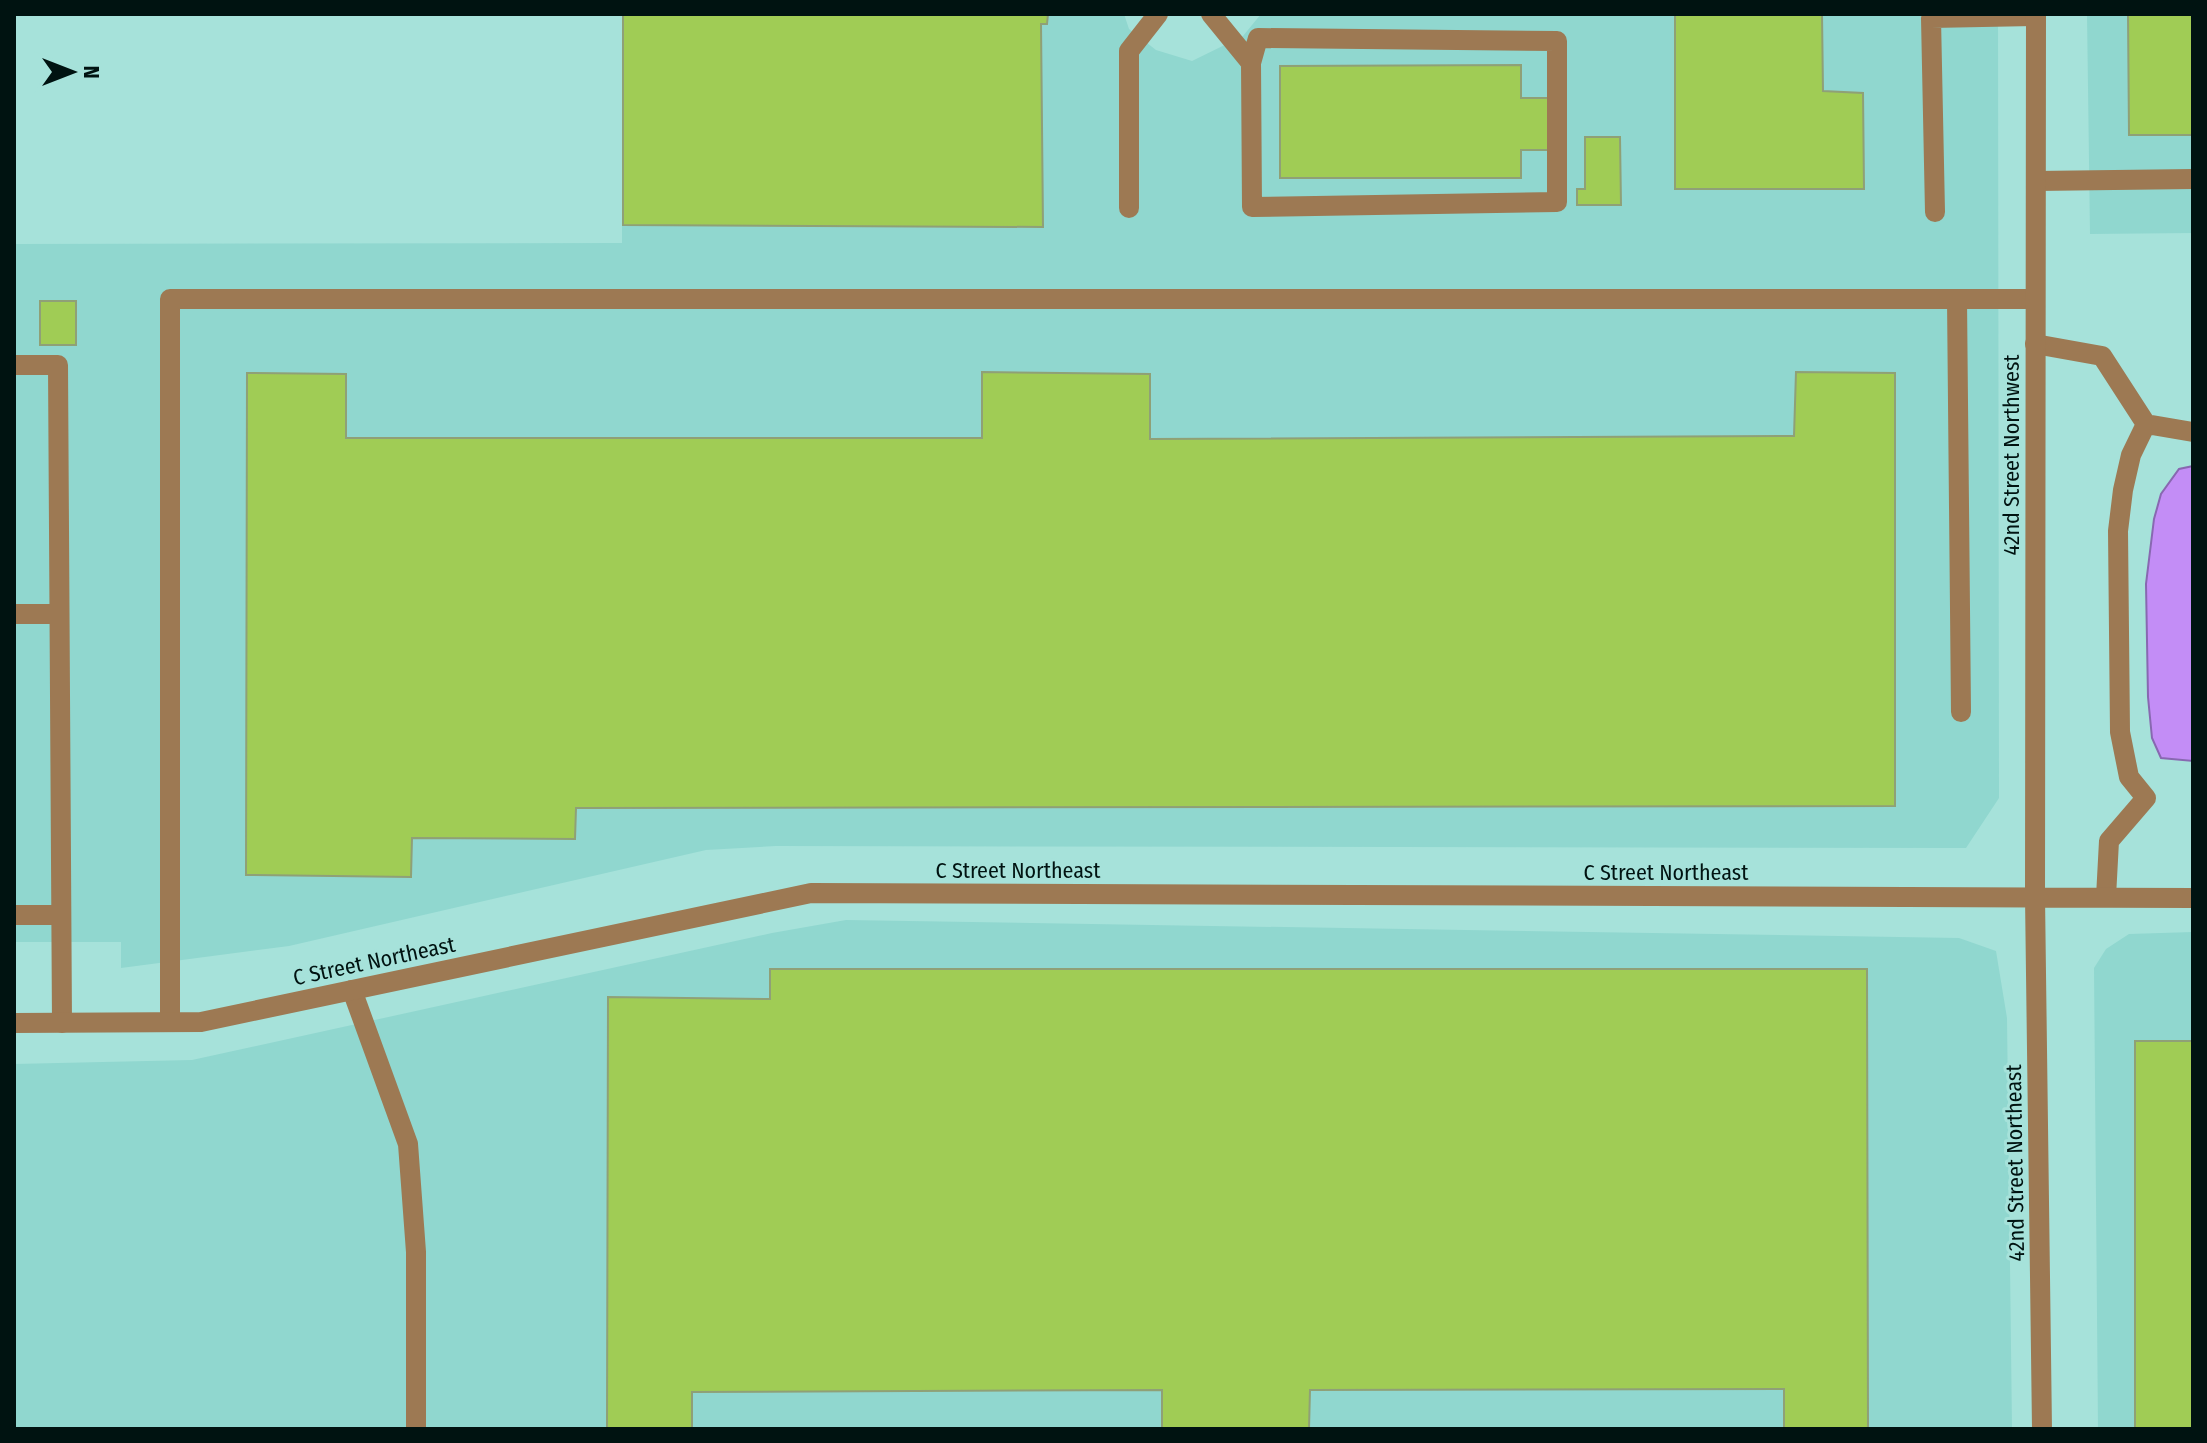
<svg xmlns="http://www.w3.org/2000/svg" width="2207" height="1443" font-family="'Fira Sans Condensed',sans-serif">
  <rect width="100%" height="100%" fill="#a6e2da"/>
  <path fill="#90d7cf" d="M622 14H1124L1129 29 1156 50 1192 61 1243 36 1261 14H1998L1999 798 1966 848 776 846 706 850 289 946 121 968V942H14V244L622 243Z
    M2087 14H2193V233L2090 234Z
    M846 920 1959 938 1996 951 2007 1018 2012 1429H14V1064L192 1060 772 933Z
    M2193 932V1429H2098L2094 968 2106 949 2129 934Z"/>
  <path fill="#c38df6" stroke="#8868b1" stroke-width="2" d="M2193 466V761L2161 758 2152 738 2148 697 2146 584 2154 519 2161 494 2179 469Z"/>
  <path fill="#a0cc55" stroke="#8fa077" stroke-width="2" d="M623 14H1048L1047 24H1041L1043 227 623 225Z
    M1675 14H1822L1823 91 1863 93 1864 189H1675Z
    M2128 14H2193V135H2129Z
    M1521 65V98H1548V150H1521V178H1280V66Z
    M1585 137H1620L1621 205H1577V189H1585Z
    M40 301H76V345H40Z
    M982 372 1150 374V439L1794 436 1796 372 1895 373V806L576 808 575 839 412 838 411 877 246 875 247 373 346 374V438H982Z
    M770 969H1867L1868 1429H1784V1389L1310 1390 1309 1429H1162V1390L692 1392V1429H607L608 997 770 999Z
    M2135 1041H2193V1429H2135Z"/>
  <g fill="none" stroke-linecap="round" stroke-linejoin="round">
    <path stroke="#9d7953" stroke-width="20" d="M1211 14 1251 63 1252 207 1557 202V41L1258 38 1251 63
      M2036 181 2193 179
      M1129 208V51L1158 14
      M1935 212 1931 18 2036 16
      M1957 299 1961 712
      M2035 344 2102 356 2146 424 2193 432
      M14 365H58L62 1023
      M14 614H59
      M2106 897 2109 841 2146 798 2129 777 2120 732 2118 531 2123 490 2131 455 2146 424
      M14 915H61
      M352 990 408 1144 416 1252V1429
      M170 1022V299H2035"/>
    <path stroke="#9d7953" stroke-width="20" d="M2036 14 2035 897 2042 1429
      M14 1023 201 1022 811 893 2193 898"/>
  </g>
  <g text-anchor="middle" dominant-baseline="central" stroke-width="6" stroke-linejoin="round" paint-order="stroke">
    <g font-size="22" fill="#001311" stroke="#a6e2da">
      <text transform="translate(2011 455) rotate(-90)">42nd Street Northwest</text>
      <text x="1018" y="870">C Street Northeast</text>
      <text x="1666" y="872">C Street Northeast</text>
      <text transform="translate(374 961) rotate(-12)">C Street Northeast</text>
      <text transform="translate(2015 1163) rotate(-91)">42nd Street Northeast</text>
    </g>
  </g>
  <rect width="2207" height="1443" fill="none" stroke="#001311" stroke-width="32"/>
  <g transform="translate(72 72) rotate(90)" stroke="#a6e2da" stroke-width="6" paint-order="stroke">
  <path d="M0-6L14 30L0 20L-14 30Z" fill="#001311"/>
  <text y="-12" font-size="22" font-weight="bold" text-anchor="middle" fill="#001311">N</text>
  </g>
</svg>
